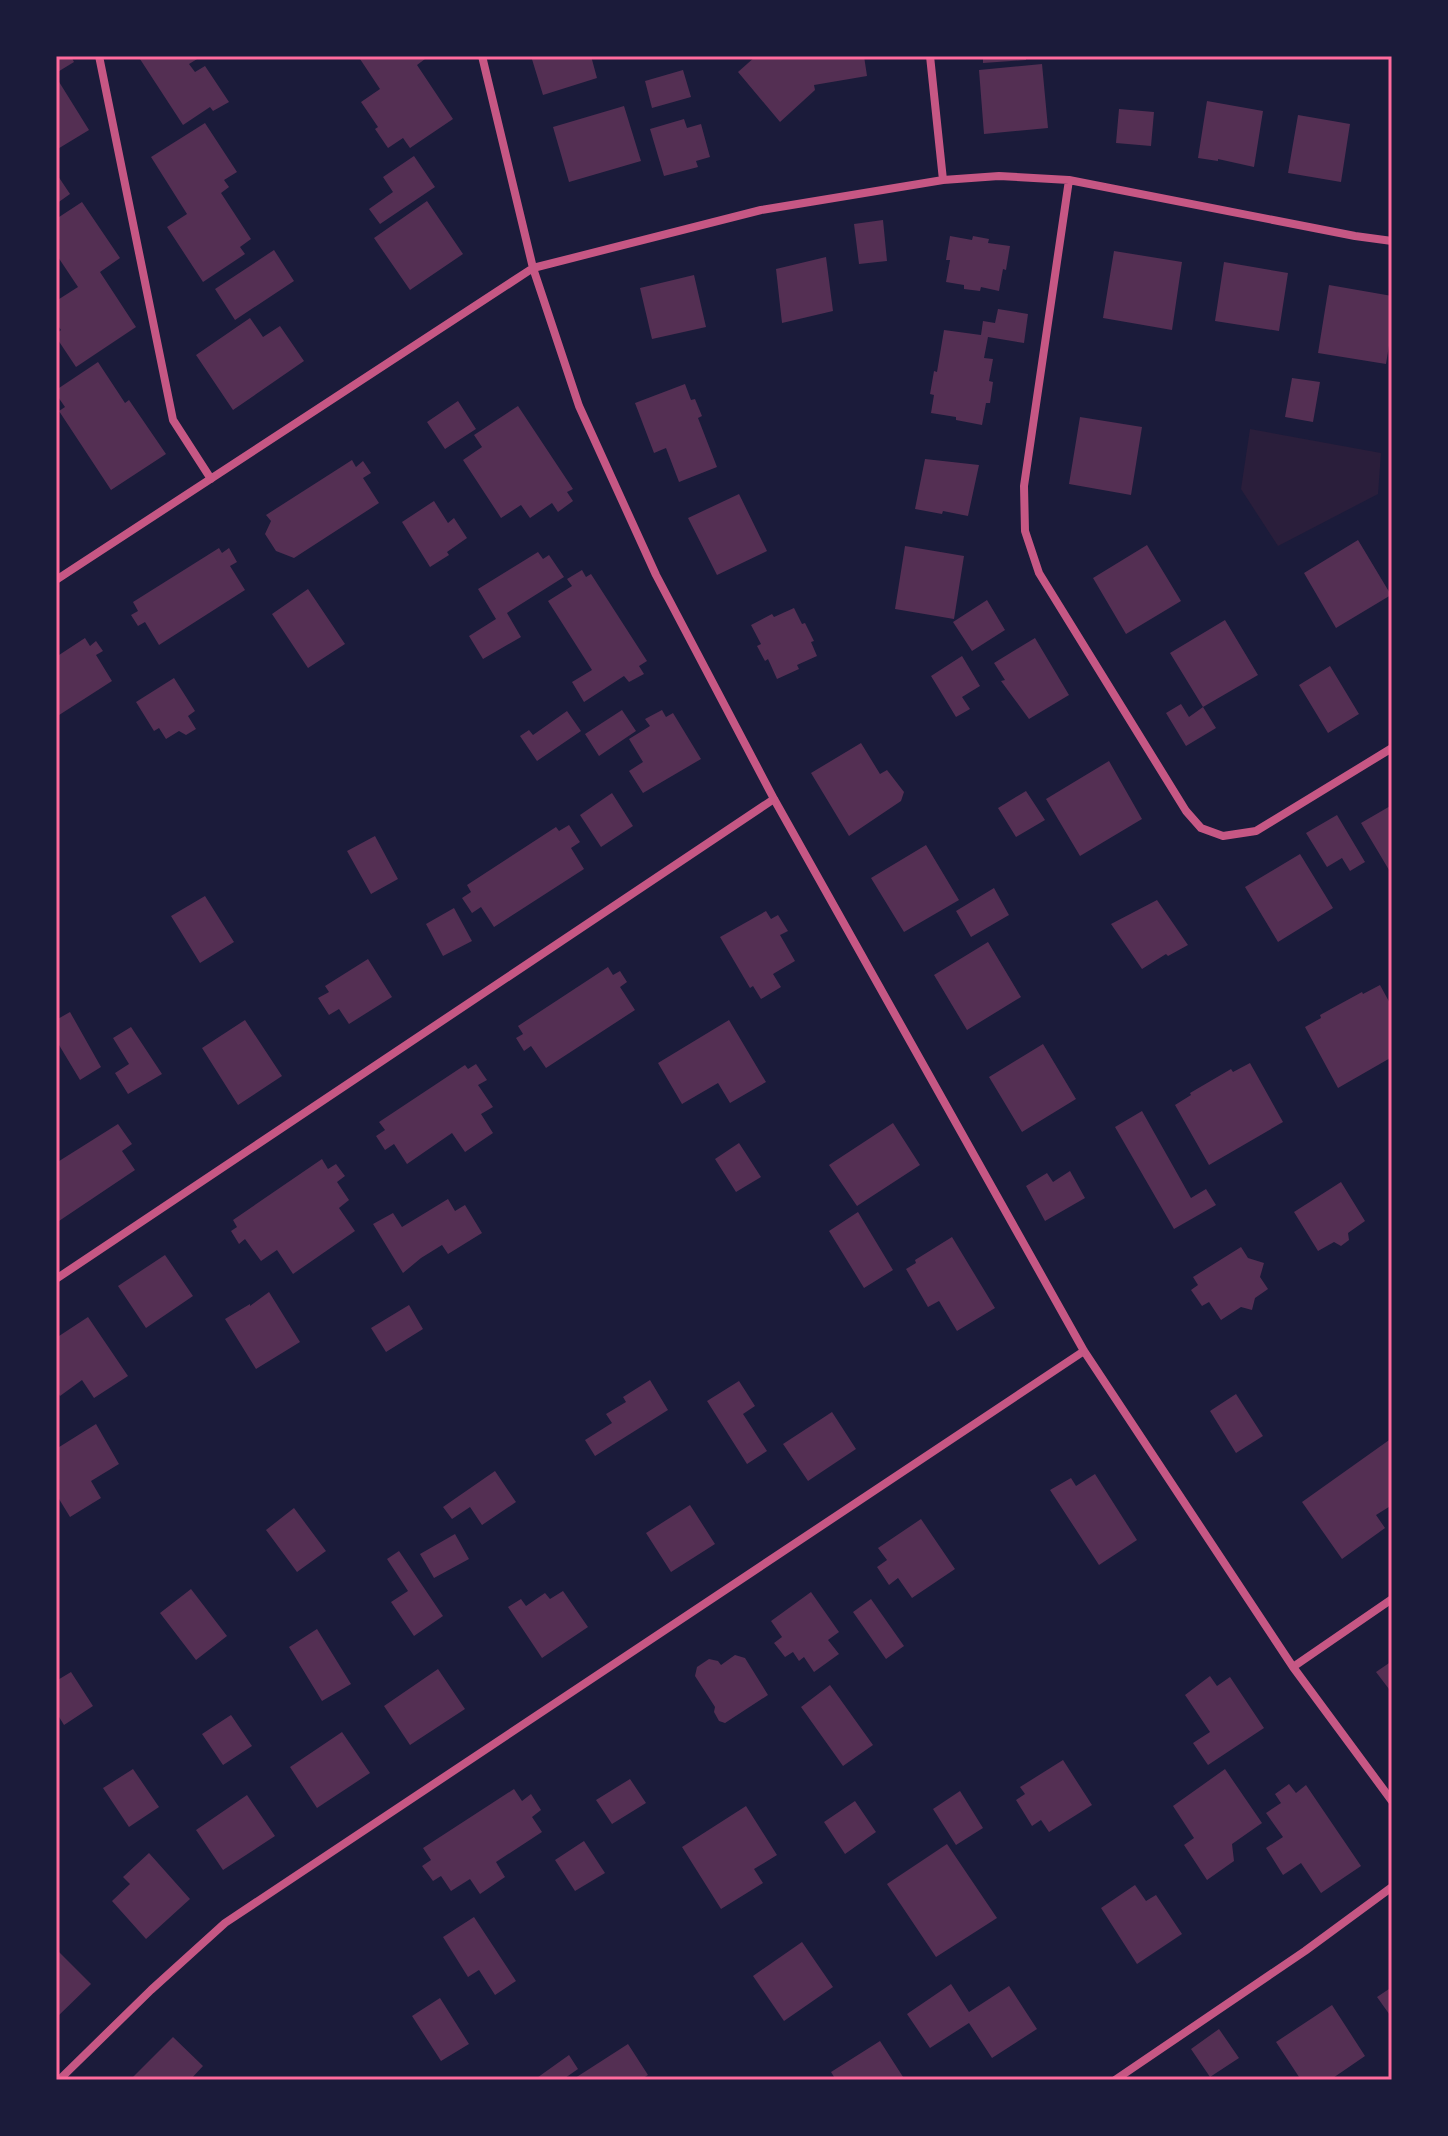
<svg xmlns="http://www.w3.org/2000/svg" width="1448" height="2136" font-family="'Alegreya Sans',sans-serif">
  <rect width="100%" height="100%" fill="#1b1b3a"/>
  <path fill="#2a1e3b" d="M1250 429 1381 453 1378 494 1278 546 1241 489Z"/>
  <path fill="#542f53" d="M56 56H71L74 62 56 73Z
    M138 56H202L189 64 195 72 205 66 229 102 213 111 210 107 183 125Z
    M358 56H429L417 65 453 119 410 148 403 138 388 148 375 129 378 127 361 102 380 89Z
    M531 56H591L597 78 543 95Z
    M756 56H864L867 76 814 85 815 90 780 122 738 72Z
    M983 56H1026V60L983 63Z
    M1042 64 1048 128 984 134 979 70Z
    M683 70 691 97 652 108 645 81Z
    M56 77 89 130 56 150Z
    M1207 101 1263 111 1254 167 1218 159V161L1198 158Z
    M624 106 641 161 569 182 553 127Z
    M1119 109 1154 112 1151 146 1116 143Z
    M1298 115 1350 124 1341 182 1288 173Z
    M684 119 687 128 701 124 710 157 696 161 698 167 664 176 650 129Z
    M205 123 237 172 224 180 229 187 221 193 251 239 240 247 245 254 203 282 167 227 187 214 151 157Z
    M414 156 435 187 380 224 369 209 393 192 383 177Z
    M56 173 70 194 56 204Z
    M427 201 463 254 410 290 374 238Z
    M82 202 120 258 100 272 136 327 76 367 56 337V334L61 330 56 323V301L78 287 56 254V219Z
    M883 220 887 261 859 264 854 224Z
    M950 236 972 240 973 236 989 239 988 243 1010 246 1006 270 1003 269 999 291 981 287 980 291 964 289V285L946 282 950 260H946Z
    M274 250 294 281 235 320 215 289Z
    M1114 251 1182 262 1172 330 1103 318Z
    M826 257 833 311 782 323 776 269Z
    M1224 262 1288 273 1279 331 1215 321Z
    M694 275 706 327 652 339 640 288Z
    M1329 285 1392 296V327L1386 364 1318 353Z
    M998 309 1028 314 1024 343 988 337 984 358 993 359 989 381 993 382 990 403H986L982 425 956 420V417L931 413 934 395 930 394 934 371 937 372 944 330 981 335 983 321 995 323Z
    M250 318 263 337 280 326 304 361 233 410 196 355Z
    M98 362 125 403 129 400 166 454 111 490 59 411 65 407 56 394V390Z
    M1292 378 1320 382 1313 422 1285 417Z
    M685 384 691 400 695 399 702 416 698 418 717 467 679 482 666 448 654 453 635 403Z
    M458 401 476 429 445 449 427 422Z
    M518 406 573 489 567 492 573 501 558 512 552 503 530 518 521 505 501 518 463 460 482 447 474 435Z
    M1080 417 1142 427 1131 495 1069 484Z
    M925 459 979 465 968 516 943 511 942 514 915 509Z
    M352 460 356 467 363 461 371 473 363 478 379 503 294 558 276 551 265 534 271 521 266 515Z
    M739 494 767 551 717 575 688 518Z
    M434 501 448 523 454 518 467 538 447 552 449 555 430 567 402 522Z
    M1358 540 1391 595 1336 628 1304 573Z
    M1147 545 1181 601 1126 634 1093 578Z
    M905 546 964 556 954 619 895 609Z
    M219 548 222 553 229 548 237 562 230 566 245 590 159 645 145 622 138 626 131 615 138 611 133 602Z
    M538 552 543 559 549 555 564 577 507 613 521 637 483 659 469 636 496 619 478 589Z
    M582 570 586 577 591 574 647 661 639 666 644 674 629 682 624 676 584 702 572 682 592 670 548 601 572 586 567 579Z
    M308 589 345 644 308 668 272 614Z
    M987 600 1005 630 972 651 953 622Z
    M794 608 802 624 805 623 814 641 811 642 817 656 797 665 799 669 777 679 768 659 765 661 757 646 761 644 751 625 772 614 774 617Z
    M1225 620 1258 675 1203 707 1170 653Z
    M85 638 90 646 96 641 103 651 96 655 112 681 56 717V657Z
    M1035 638 1069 695 1029 719 1001 681 1005 680 994 663Z
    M962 656 980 686 962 697 970 709 956 717 931 676Z
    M1330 666 1359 714 1328 733 1299 685Z
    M174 678 195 711 188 716 196 729 186 735 179 731 166 739 159 728 154 731 136 702Z
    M1181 704 1189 717 1203 707 1216 728 1186 746 1166 713Z
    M622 710 636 731 599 756 585 734Z
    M662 710 666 717 673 713 701 759 643 793 629 771 643 762 629 739 650 726 645 719Z
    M567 711 581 731 537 761 520 736 529 730 533 735Z
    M861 743 880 774 887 770 904 792 901 801 849 836 811 773Z
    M1109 761 1142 819 1080 856 1046 799Z
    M1026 791 1045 820 1016 837 998 808Z
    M612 793 633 826 601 847 580 815Z
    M1392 805V875L1361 823Z
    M1337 815 1365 862 1350 871 1342 858 1327 867 1306 833Z
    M569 825 580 842 571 848 584 869 494 927 481 907 472 913 462 898 471 892 467 885 556 827 559 831Z
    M375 836 398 879 371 894 347 851Z
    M926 845 959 900 904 932 871 878Z
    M1300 854 1333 908 1278 942 1245 887Z
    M994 888 1009 915 971 937 956 911Z
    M205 896 234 942 200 963 171 916Z
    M1157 900 1188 945 1168 956 1166 954 1142 969 1111 924Z
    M454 908 472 941 443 956 426 924Z
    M766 911 771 919 778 915 788 931 780 935 795 961 773 974 781 987 761 999 753 986 750 988 720 937Z
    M988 942 1021 997 967 1030 934 975Z
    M368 959 392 997 349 1024 339 1009 329 1015 318 998 329 992 325 986Z
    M608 967 613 975 620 971 627 982 620 987 635 1010 546 1068 531 1046 524 1051 516 1038 523 1034 518 1026Z
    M1380 985 1392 1007V1057L1338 1088 1305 1027 1321 1018 1320 1015 1362 992 1363 994Z
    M70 1012 101 1067 80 1080 56 1040V1020Z
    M245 1020 282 1076 238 1105 202 1048Z
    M729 1020 766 1082 730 1103 718 1083 682 1104 658 1063Z
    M131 1027 162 1074 128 1094 115 1073 129 1064 113 1038Z
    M1043 1044 1076 1099 1022 1132 989 1077Z
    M1250 1063 1283 1122 1209 1165 1175 1105 1191 1095 1190 1093 1231 1069 1233 1072Z
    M476 1064 487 1080 478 1085 493 1107 481 1114 493 1133 465 1152 452 1133 407 1164 394 1144 385 1150 376 1136 385 1130 379 1122 465 1065 468 1069Z
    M1142 1111 1191 1198 1206 1189 1216 1205 1174 1229 1115 1127Z
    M893 1123 920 1165 857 1206 829 1165Z
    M118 1124 132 1144 122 1151 135 1170 56 1223V1163Z
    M739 1143 761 1177 736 1192 715 1159Z
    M322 1159 328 1169 336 1164 345 1176 337 1182 349 1200 339 1208 355 1231 293 1274 277 1250 261 1261 245 1239 239 1244 231 1231 237 1227 233 1220Z
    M1070 1171 1085 1198 1045 1221 1026 1186 1047 1173 1053 1182Z
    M1341 1182 1365 1221 1348 1233 1349 1240 1341 1246 1334 1242 1318 1251 1294 1212Z
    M448 1199 455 1211 465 1205 482 1233 448 1254 442 1245 421 1258 403 1273 373 1224 393 1213 402 1227Z
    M858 1212 893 1270 864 1288 829 1231Z
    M952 1237 995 1308 957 1331 939 1301 928 1307 906 1269 916 1263 915 1260Z
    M1241 1247 1248 1258 1264 1263 1260 1277 1268 1289 1255 1298 1252 1310 1241 1307 1221 1320 1209 1302 1202 1306 1191 1290 1198 1285 1193 1277Z
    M165 1255 193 1296 146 1328 118 1286Z
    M269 1292 300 1342 256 1369 225 1319 250 1304V1306Z
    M409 1305 423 1329 386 1352 371 1328Z
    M88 1317 128 1376 94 1398 82 1380 60 1396 56 1389V1338Z
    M650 1380 668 1410 595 1456 585 1440 612 1423 606 1414 626 1402 623 1397Z
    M739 1381 755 1406 743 1414 767 1451 747 1464 707 1401Z
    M1236 1394 1263 1436 1236 1453 1210 1411Z
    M832 1412 856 1449 808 1481 783 1444Z
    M96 1424 119 1464 91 1481 101 1498 70 1517 56 1494V1449Z
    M1392 1438V1505L1376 1515 1385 1528 1342 1559 1302 1502Z
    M495 1471 516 1502 482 1525 470 1507 452 1519 443 1507Z
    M1095 1474 1137 1540 1099 1565 1050 1490 1071 1478 1076 1486Z
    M690 1505 715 1544 671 1572 646 1533Z
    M294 1508 326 1551 297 1572 266 1530Z
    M921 1519 955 1569 912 1598 898 1578 889 1585 877 1567 887 1560 878 1548Z
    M455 1534 469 1559 434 1578 420 1554Z
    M399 1551 443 1616 414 1636 391 1602 408 1591 387 1559Z
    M191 1589 227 1636 196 1660 160 1613Z
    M563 1591 588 1627 542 1658 508 1607 521 1599 526 1606 545 1593 550 1599Z
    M811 1592 839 1632 828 1640 839 1654 814 1672 804 1657 799 1661 793 1652 785 1657 774 1643 782 1637 771 1621Z
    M871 1599 904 1646 886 1659 853 1612Z
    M317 1629 351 1684 322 1701 289 1647Z
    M735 1655 745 1658 768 1695 725 1723 719 1721 714 1712 715 1707 695 1676 697 1667 709 1659 718 1661 721 1665Z
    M1392 1661V1693L1376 1672Z
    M438 1669 465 1709 410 1745 384 1706Z
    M71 1672 93 1706 64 1725 56 1712V1681Z
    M1210 1676 1217 1686 1230 1677 1264 1728 1208 1765 1193 1743 1210 1732 1185 1695Z
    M830 1685 873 1745 843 1766 801 1707Z
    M231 1715 252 1746 223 1765 202 1734Z
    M342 1732 370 1773 317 1808 290 1767Z
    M1063 1760 1092 1805 1049 1832 1041 1820 1032 1826 1016 1800 1025 1794 1020 1787Z
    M133 1769 159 1807 129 1827 103 1788Z
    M1225 1769 1262 1823 1232 1844 1234 1861 1207 1880 1184 1845 1194 1838 1173 1806Z
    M630 1779 646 1803 612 1824 596 1800Z
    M1289 1784 1296 1793 1306 1785 1361 1866 1321 1893 1301 1863 1283 1875 1266 1848 1283 1837 1266 1813 1281 1803 1275 1794Z
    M514 1789 522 1801 531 1794 541 1810 532 1817 542 1832 496 1862 505 1877 480 1894 470 1879 451 1891 441 1876 433 1881 422 1866 431 1860 423 1848Z
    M960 1791 983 1828 956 1845 933 1809Z
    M247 1795 275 1836 223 1870 196 1830Z
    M855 1801 876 1832 845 1854 824 1822Z
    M746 1806 777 1855 754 1869 763 1883 721 1909 682 1847Z
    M584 1841 605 1873 575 1891 555 1860Z
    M947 1844 997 1918 936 1957 887 1884Z
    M149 1853 190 1899 146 1939 112 1901 130 1884 123 1877Z
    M1135 1885 1146 1901 1156 1895 1182 1934 1137 1964 1101 1908Z
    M474 1917 516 1981 495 1995 479 1970 468 1977 443 1937Z
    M802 1942 833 1987 784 2021 753 1976Z
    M56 1949 91 1984 56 2018Z
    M951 1984 969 2012 1009 1986 1037 2029 992 2058 969 2023 930 2048 907 2014Z
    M1392 1987V2018L1377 1997Z
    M440 1998 469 2044 441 2061 412 2016Z
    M1332 2005 1365 2056 1330 2080H1301L1276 2042Z
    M1219 2029 1239 2058 1210 2077 1191 2049Z
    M173 2037 203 2066 190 2080H130Z
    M880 2041 905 2080H836L831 2072Z
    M628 2044 648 2075 640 2080H572Z
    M569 2055 578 2069 565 2078 567 2080H534Z"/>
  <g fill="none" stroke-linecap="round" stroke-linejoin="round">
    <path stroke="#ff6b9d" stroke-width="5" d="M1392 487V491"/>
    <path stroke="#c65784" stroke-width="8" d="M99 56 173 420 211 479
      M482 56 533 268 579 406 656 575 774 799 1084 1351 1293 1667 1392 1801
      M930 56 943 180
      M1069 180 1024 486 1025 531 1039 573 1186 811 1201 828 1223 836 1256 831 1392 748
      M56 580 533 268 761 210 943 180 999 176 1069 180 1355 236 1392 241
      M56 1279 774 799
      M1293 1667 1392 1599
      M59 2080 151 1990 225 1923 1084 1351
      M1115 2080 1305 1951 1392 1887"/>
  </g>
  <rect width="1448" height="2136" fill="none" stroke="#1b1b3a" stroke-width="116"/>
  <rect x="58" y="58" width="1332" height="2020" fill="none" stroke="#ff6b9d" stroke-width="3"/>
</svg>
